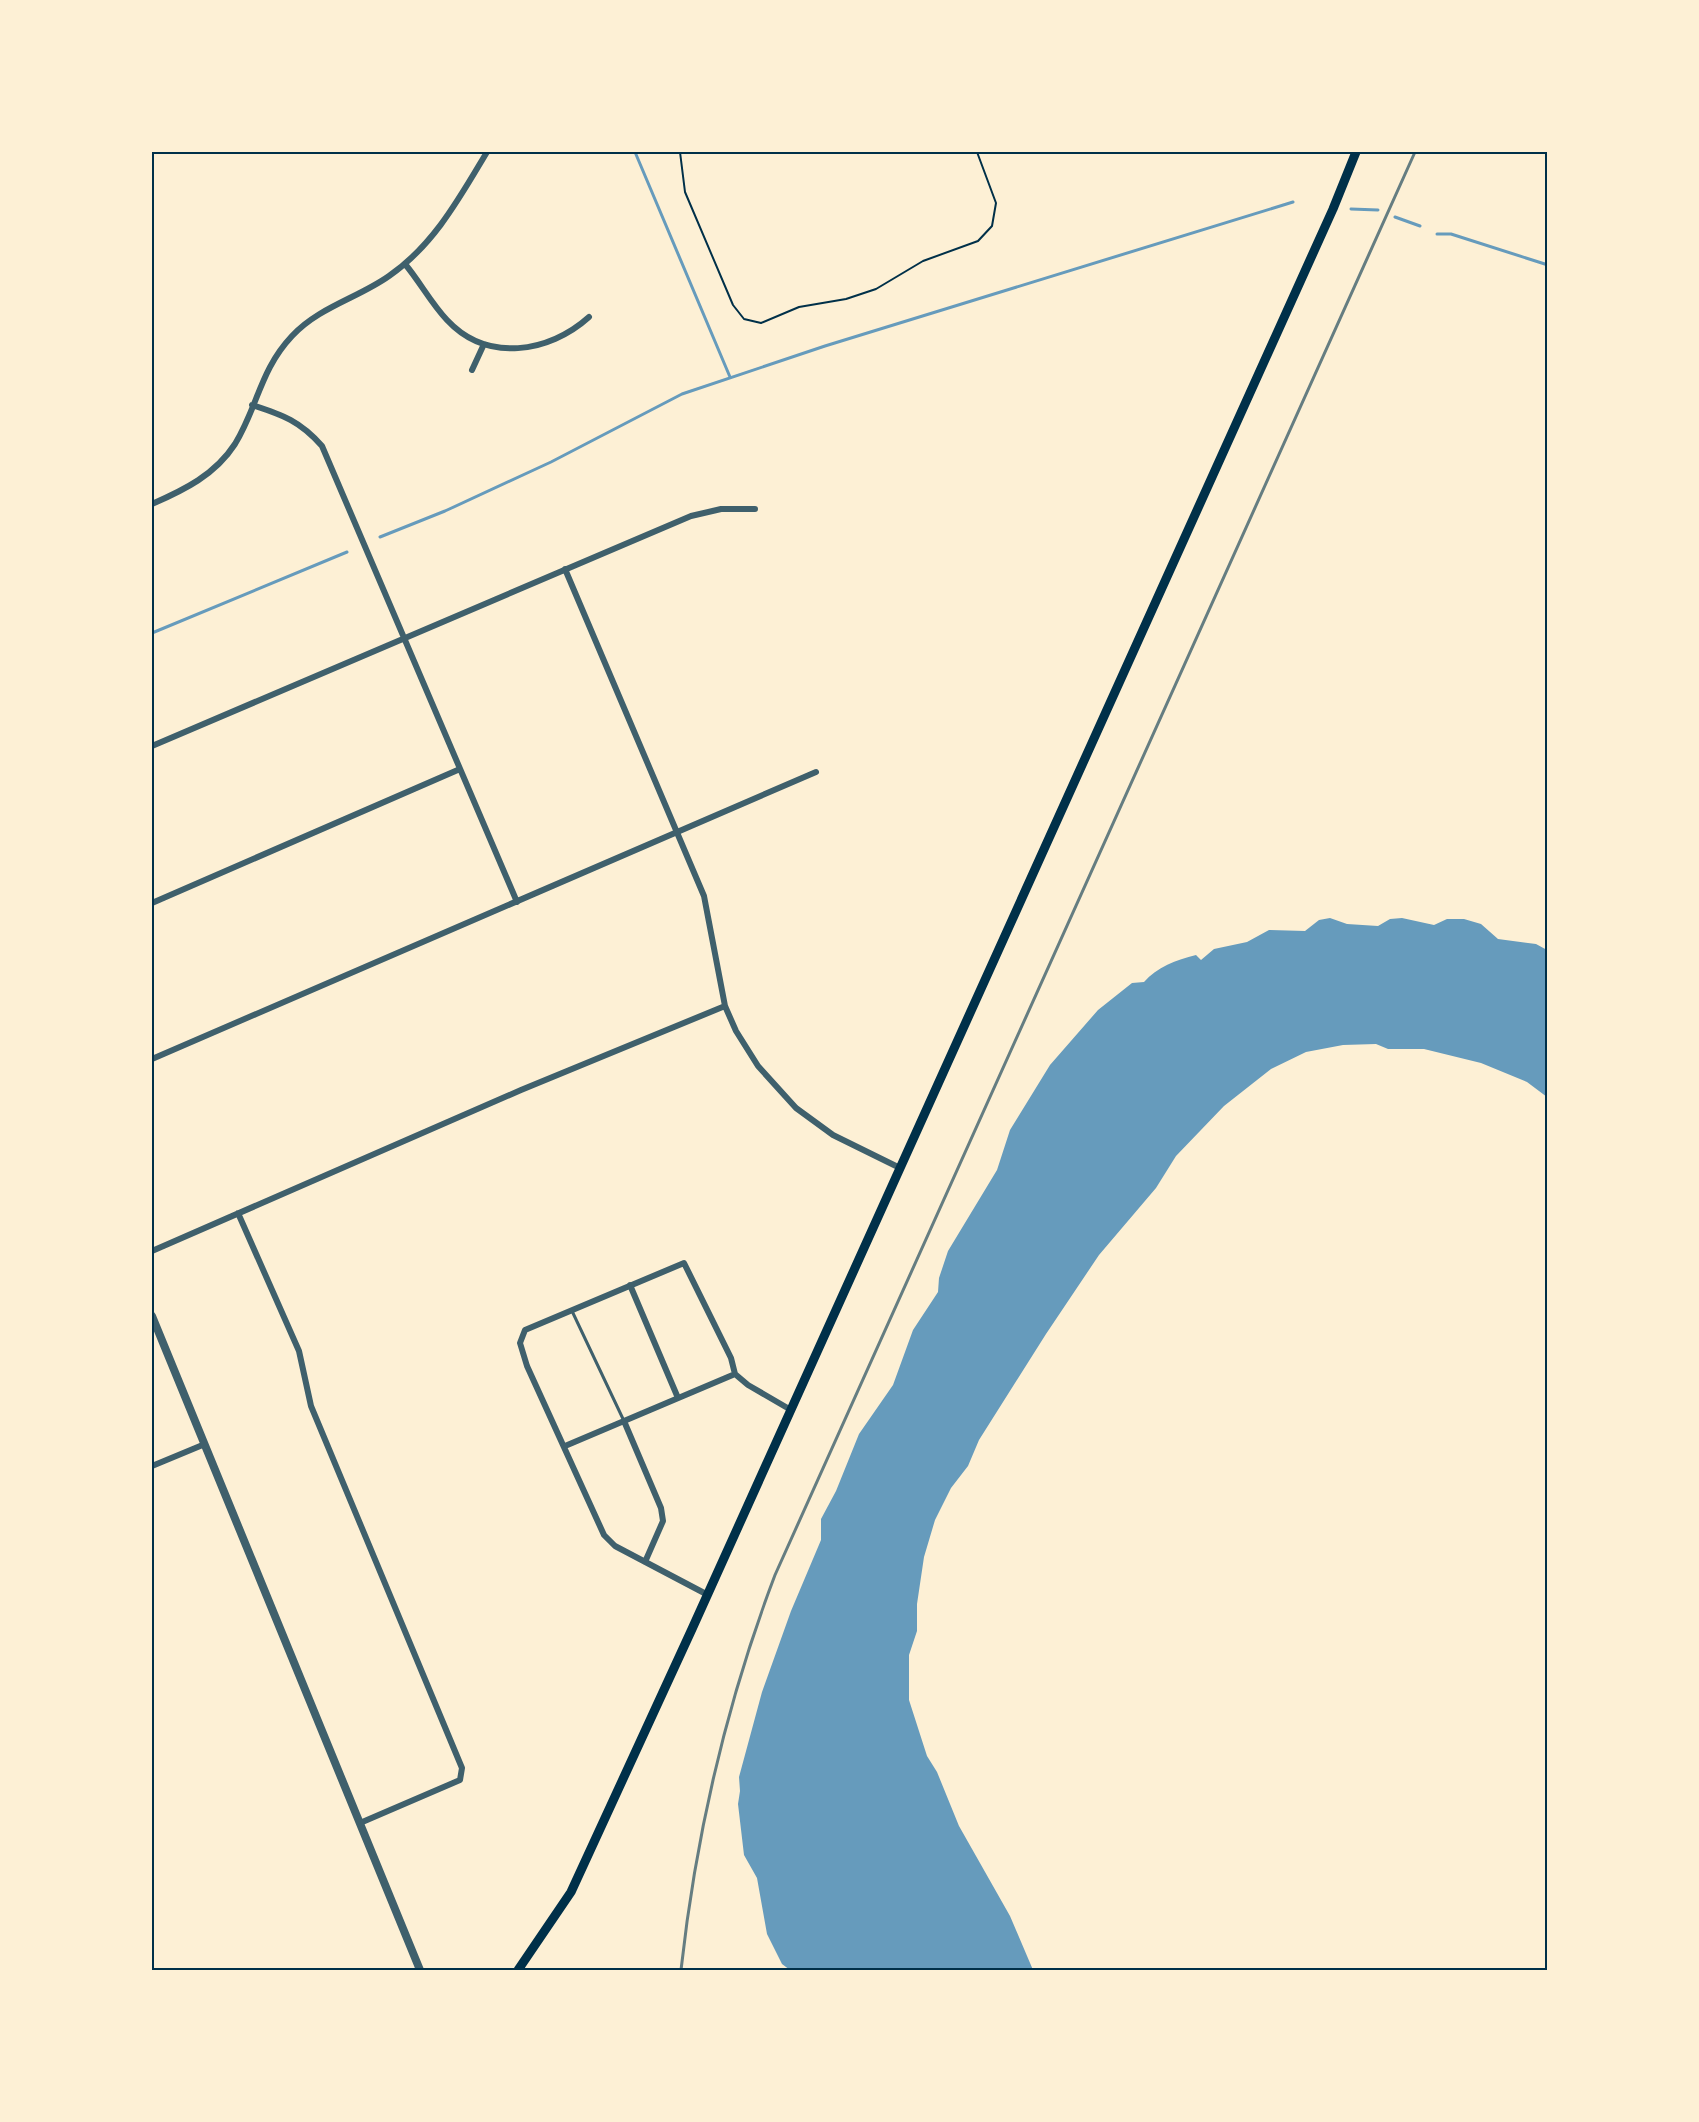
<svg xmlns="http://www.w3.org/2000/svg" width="1699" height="2122" font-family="'DM Sans',sans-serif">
  <rect width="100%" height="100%" fill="#fdf0d5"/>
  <path fill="#669bbc" d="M1330 918 1347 924 1378 926 1390 919 1402 918 1434 925 1447 919H1464L1481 924 1498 939 1536 944 1547 950V1097L1527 1082 1481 1063 1424 1049H1388L1376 1044 1343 1045 1306 1052 1271 1069 1224 1106 1176 1156 1156 1188 1099 1255 1046 1334 979 1440 968 1466 951 1488 935 1520 924 1557 917 1604V1631L909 1655V1700L927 1756 937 1772 959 1826 1010 1916 1033 1970H790L782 1964 767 1934 757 1878 744 1855 738 1804 740 1791 739 1777 762 1692 791 1611 821 1540V1519L836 1491 859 1434 893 1385 913 1330 938 1292 939 1278 948 1251 997 1170 1010 1130 1050 1065 1098 1010 1132 983 1144 982C1157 967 1176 960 1196 955L1201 960 1214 949 1247 942 1269 930 1305 931 1319 920Z"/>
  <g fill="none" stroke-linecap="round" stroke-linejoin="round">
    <path stroke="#669bbc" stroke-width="3" d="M635 152 730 377
      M1351 209 1378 210
      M1395 217 1420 226
      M1437 234H1451L1548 265
      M380 537 445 511 551 462 682 394 825 346 1293 202
      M152 633 347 552"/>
    <path stroke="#003049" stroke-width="2" d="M680 152 685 192 733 305 744 319 761 323 799 307 846 299 876 289 923 261 978 241 992 226 996 203 977 152"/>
    <path stroke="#3f606c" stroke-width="3" d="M572 1311 624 1421"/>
    <path stroke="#3f606c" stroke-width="6" d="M405 264C420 282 431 303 447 320 487 363 549 353 589 317
      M472 370 484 344
      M252 405C283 415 300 421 322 446L517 902
      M152 504C184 490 215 475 235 444 258 406 260 370 292 336 319 307 358 298 389 276 434 245 460 197 487 152
      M565 569 704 896 725 1006 736 1031 758 1066 796 1108 833 1135 900 1168
      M152 746 691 516 721 509H755
      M152 903 460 769
      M152 1059 816 772
      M238 1213 299 1351 311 1406 462 1768 460 1780 360 1823
      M152 1251 521 1090 725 1006
      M630 1285 678 1398
      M624 1421 661 1508 663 1521 645 1562
      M565 1446 735 1374
      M152 1466 205 1444
      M708 1595 615 1546 604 1535 527 1366 520 1343 525 1330 684 1263 731 1358 735 1374 748 1385 791 1410"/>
    <path stroke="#3f606c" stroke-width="8" d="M152 1316 420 1970"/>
    <path stroke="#003049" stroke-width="9" d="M518 1970 571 1892 692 1629 1333 209 1356 152"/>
    <path stroke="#657d81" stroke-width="3" d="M681 1970C696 1834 726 1704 775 1575L1415 152"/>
  </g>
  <rect width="1699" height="2122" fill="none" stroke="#fdf0d5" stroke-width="306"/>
  <rect x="153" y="153" width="1393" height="1816" fill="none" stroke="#003049" stroke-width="2"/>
</svg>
